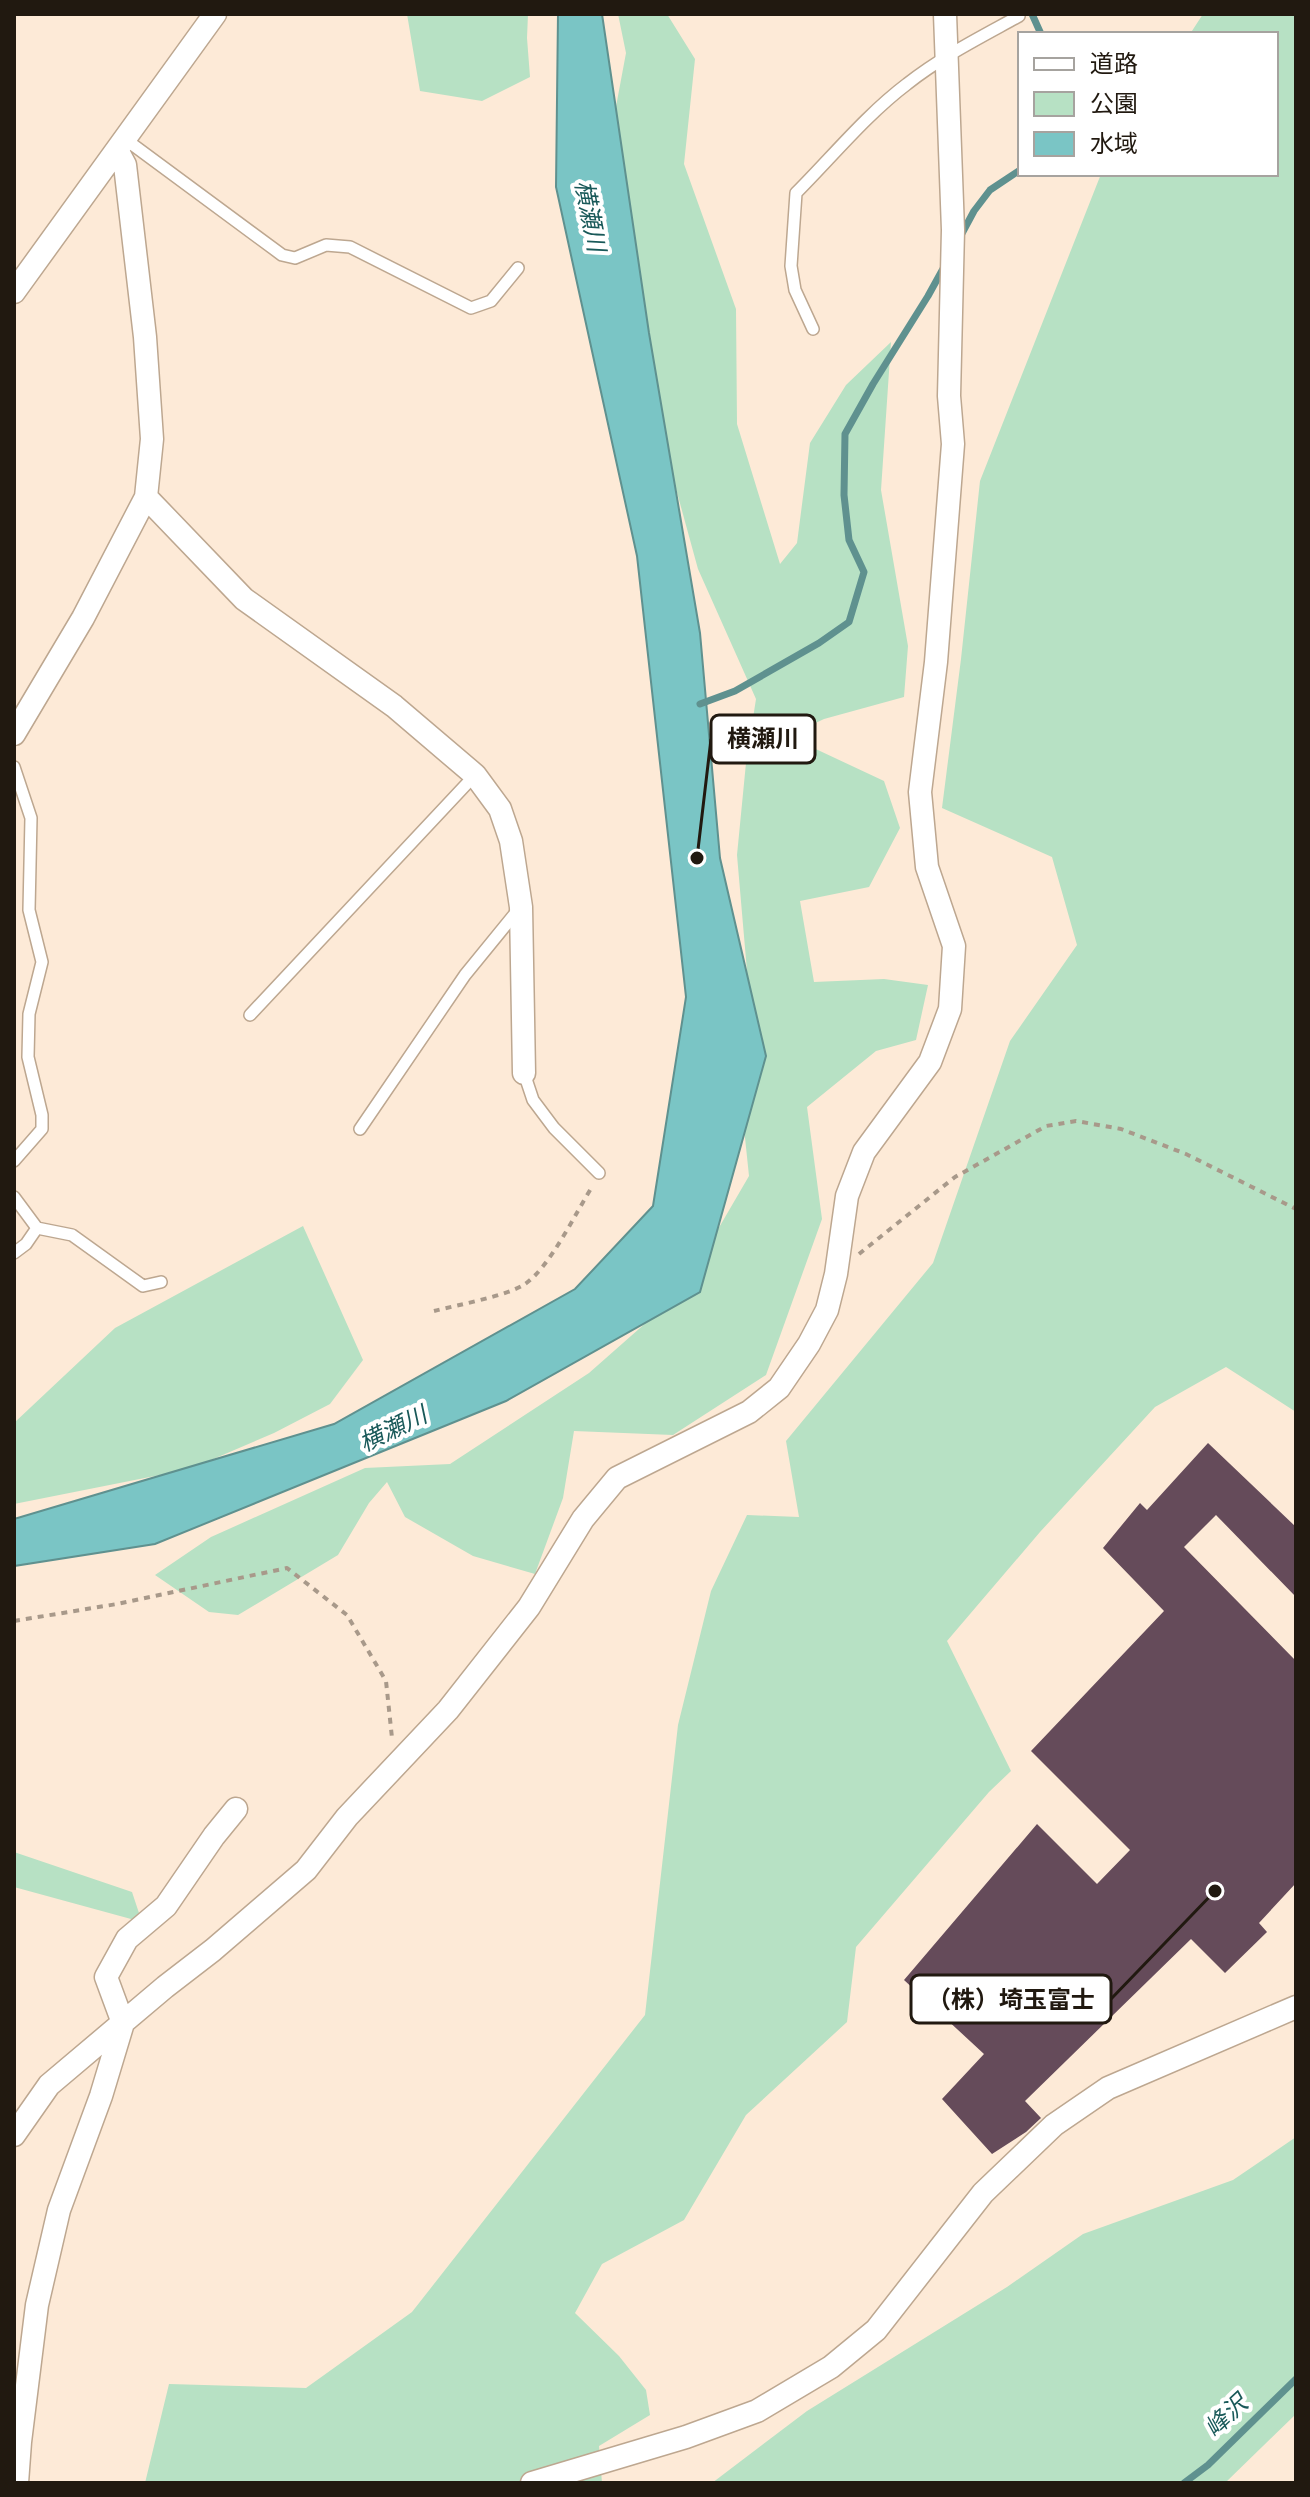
<svg xmlns="http://www.w3.org/2000/svg" width="1310" height="2497" font-family="'Times New Roman','Noto Sans JP',serif">
  <rect width="100%" height="100%" fill="#fdead7"/>
  <path fill="#b7e1c4" d="M407 14H528L527 38 530 77 482 101 420 91Z
    M618 14H667L695 59 684 164 736 309 737 424 780 564 797 543 810 443 846 385 891 342 881 490 908 646 904 697 824 719 788 736 884 781 900 828 869 887 800 901 814 982 884 979 928 985 916 1040 876 1051 807 1107 822 1219 766 1375 673 1435 574 1431 563 1498 535 1574 473 1556 405 1517 387 1482 369 1503 338 1555 238 1615 209 1612 155 1575 211 1537 365 1468 450 1464 589 1373 682 1291 749 1176 739 1080 747 971 737 855 746 763 756 699 698 569 633 332 601 187 626 53Z
    M1203 14H1296V1412L1226 1367 1155 1407 1040 1532 947 1641 1011 1771 989 1792 856 1947 847 2022 746 2115 684 2220 602 2264 575 2313 619 2356 646 2390 650 2415 599 2446 602 2483H145L169 2384 306 2388 412 2312 645 2015 678 1725 711 1591 747 1515 799 1517 786 1441 933 1263 1010 1041 1077 945 1052 857 942 808 961 659 980 481 1101 174H1276V34H1190Z
    M303 1226 363 1360 330 1404 274 1433 190 1469 14 1504V1423L115 1328Z
    M14 1852 132 1892 142 1922 14 1887Z
    M1296 2137V2414L1225 2483H712L807 2411 1007 2287 1083 2234 1233 2180Z"/>
  <path fill="#7ac5c5" stroke="#5f918f" stroke-width="2" d="M558 14H602L649 333 700 633 720 858 766 1056 700 1292 506 1401 155 1544 14 1566V1519L334 1424 575 1289 653 1206 686 997 637 556 556 187Z"/>
  <g fill="none" stroke-linecap="round" stroke-linejoin="round">
    <path stroke="#5f918f" stroke-width="7" d="M1032 14 1041 34
      M959 239 974 211 990 190 1020 170
      M700 704 735 691 819 643 849 622 864 572 849 540 844 495 845 434 873 384 928 296 944 267
      M1184 2483 1208 2465 1296 2379"/>
  </g>
  <path fill="#654b5a" d="M1208 1443 1296 1527V1597L1216 1515 1184 1547 1296 1661V1883L1259 1923 1267 1932 1225 1973 1191 1939 1025 2101 1041 2118 1026 2132 992 2154 942 2099 984 2054 904 1980 1037 1824 1097 1884 1130 1850 1031 1751 1164 1611 1103 1548 1140 1503 1147 1510Z"/>
  <g fill="none" stroke-linecap="round" stroke-linejoin="round">
    <g stroke="#bda790" stroke-width="14">
      <path id="lane" d="M125 139 282 255 295 258 326 245 350 247 471 308 491 301 518 268
        M813 329 795 290 791 266 796 193C832 157 866 115 907 84 941 57 981 37 1019 16
        M14 767 31 818 29 910 42 962 29 1014 28 1057 42 1115V1129L14 1161
        M250 1015 475 775
        M524 1073 533 1100 554 1128 599 1173
        M360 1129 465 975 518 910
        M14 1197 37 1228 72 1235 143 1286 161 1282
        M14 1253 26 1244 37 1228"/>
    </g>
    <g stroke="#bda790" stroke-width="25">
      <path id="street" d="M14 292 215 14
        M146 497 244 599 394 706 475 775 500 809 511 841 521 907 524 1073
        M14 734 83 618 146 497 152 439 145 337 125 165 117 150
        M14 2135 49 2085 165 1987 213 1950 306 1870 347 1817 448 1710 529 1607 583 1519 617 1478 749 1412 779 1388 809 1344 827 1310 836 1274 847 1196 864 1152 930 1062 950 1009 954 946 927 867 920 792 936 662 953 444 949 396 953 230 945 14
        M17 2483 20 2442 37 2305 59 2210 101 2096 123 2023 106 1977 127 1939 166 1906 214 1836 236 1809
        M532 2483 686 2437 757 2411 831 2367 876 2330 983 2193 1054 2125 1108 2088 1296 2007"/>
    </g>
    <path stroke="#a8998a" stroke-width="4" stroke-dasharray="6 6" stroke-linecap="butt" d="M859 1254 955 1177 1046 1126 1076 1121 1121 1129 1186 1154 1296 1209
      M434 1311C457 1305 507 1296 525 1284 550 1267 575 1214 592 1187
      M14 1621 117 1604 287 1568 347 1615 386 1681 392 1738"/>
    <use href="#lane" stroke="#fff" stroke-width="11"/>
    <use href="#street" stroke="#fff" stroke-width="22"/>
  </g>
  <g text-anchor="middle" dominant-baseline="central" stroke-width="8" stroke-linejoin="round" paint-order="stroke">
    <g font-size="24" font-style="italic" fill="#195959" stroke="#fff">
      <text transform="translate(590 216) rotate(79)">横瀬川</text>
      <text transform="translate(393 1429) rotate(-26)">横瀬川</text>
      <text transform="translate(1226 2416) rotate(-43)">峰沢</text>
    </g>
  </g>
  <path fill="none" stroke="#211910" stroke-width="3" d="M697 858L711 739M1215 1891L1111 1999"/>
  <g fill="#211910" stroke="#fff" stroke-width="3">
    <circle cx="697" cy="858" r="8"/>
    <circle cx="1215" cy="1891" r="8"/>
  </g>
  <g fill="#fff" stroke="#211910" stroke-width="3">
    <rect x="711" y="715" width="104" height="48" rx="8"/>
    <rect x="911" y="1975" width="200" height="48" rx="8"/>
  </g>
  <g font-size="24" text-anchor="middle" font-weight="bold" fill="#211910">
    <text x="763" y="747">横瀬川</text>
    <text x="1011" y="2008">（株）埼玉富士</text>
  </g>
  <rect width="1310" height="2497" fill="none" stroke="#211910" stroke-width="32"/>
  <rect x="1018" y="32" width="260" height="144" fill="#ffffff" stroke="#a6a39f" stroke-width="2"/>
  <rect x="1034" y="58" width="40" height="12" fill="#ffffff" stroke="#a6a39f" stroke-width="2"/>
  <text x="1090" y="72" font-size="24" fill="#211910">道路</text>
  <rect x="1034" y="92" width="40" height="24" fill="#b7e1c4" stroke="#a6a39f" stroke-width="2"/>
  <text x="1090" y="112" font-size="24" fill="#211910">公園</text>
  <rect x="1034" y="132" width="40" height="24" fill="#7ac5c5" stroke="#a6a39f" stroke-width="2"/>
  <text x="1090" y="152" font-size="24" fill="#211910">水域</text>
</svg>
